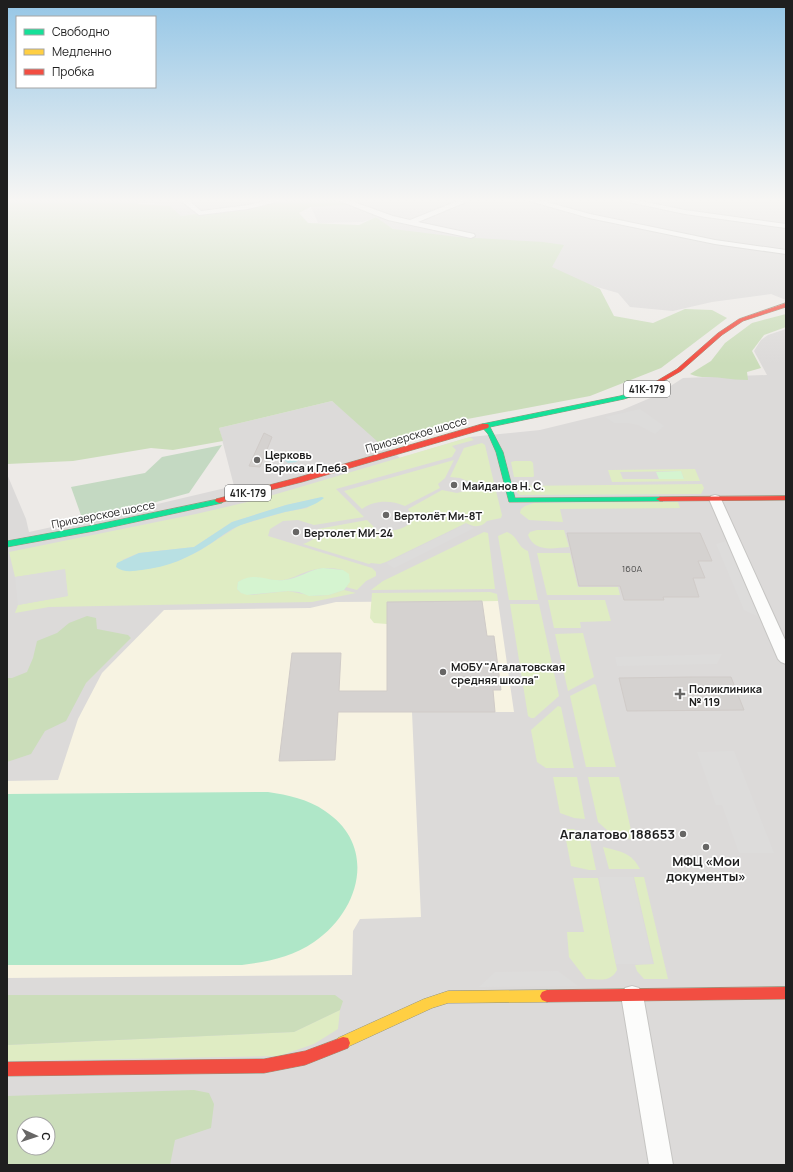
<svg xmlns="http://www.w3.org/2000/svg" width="793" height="1172" font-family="Manrope,sans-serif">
  <rect width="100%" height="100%" fill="#edeae7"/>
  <path fill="#dcdad9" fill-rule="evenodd" d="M147 200H289L246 208 180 216Z
    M308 200H786V300L771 294 712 302 673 311 630 307 618 293 393 229 376 217 363 222 318 223Z
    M786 329V1165H7V474L26 519 29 532 149 506 234 486 219 428 332 401 400 458 470 437 540 430 622 410 655 396 683 378 767 375 754 351 761 340 768 335ZM24 1124H48V1148H24Z"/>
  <path fill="#f7f3e2" d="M498 601 514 712H412L421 917 360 919 353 931 352 975 7 978V781L58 780 78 719 102 673 164 610 310 608 336 602Z"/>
  <path fill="#dfecc3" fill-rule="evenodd" d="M470 437 474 440 452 446 456 450 452 457 336 489 364 517 314 525 298 520 283 521 270 529 268 536 372 568 376 572V576L366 581 357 590 346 587 348 585 343 570C331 567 319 567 306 572 299 574 292 579 283 580 265 582 256 572 238 582L237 589 241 593 252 595 288 591 313 596 329 595 344 590 356 593 312 602 49 607 15 613 18 605 67 596 65 570 15 577 9 552 196 514 256 500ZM322 497 307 508 285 512 240 525 199 551 178 561 148 569 122 560 139 553 194 547 232 522 286 505Z
    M482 443 485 445 494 483 470 482 460 478 450 477 464 448Z
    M454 460 445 478 438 484 440 488 405 506C391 500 374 500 362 509L344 491Z
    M515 461H531L533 463 534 476 533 477H514L511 462Z
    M695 469 700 481 612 482 608 470ZM681 471 684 479H623L620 472Z
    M702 484 704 488 701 494 520 495 517 493 515 486Z
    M470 486 495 487 502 515 501 518 487 521C481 528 473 527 466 523L386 562 380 564 371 563 369 564 303 544C311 541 317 539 318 529L367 520 378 531C390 531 404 531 412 521L411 513 408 509 442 490 457 493 468 490Z
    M678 502 680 508 560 509 563 522 529 520 520 513 521 509 525 506 534 503Z
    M537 530H564L569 547C553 548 535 553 528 535L530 532Z
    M484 532 488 533 495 589 371 590 383 581Z
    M507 532C519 537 517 547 528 551L538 600H509L498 536Z
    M537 553H570L578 587H618L620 595H547Z
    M490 592 497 594 498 601 388 602 387 624 374 623 370 618 372 593Z
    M548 600H605L611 621 580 622 581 628H554Z
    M510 604H539L559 696 534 718H531L528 716Z
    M583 633 594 677 568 691 555 634Z
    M594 684 596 685 616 767H586L570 696Z
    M558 706 561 707 574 768H546L537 762 531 730Z
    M553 777H577L585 819 574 818 560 813Z
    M588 777H619L633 839 616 838 598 822Z
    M564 829H574L590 841 596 870H589L571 866Z
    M603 847C620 851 632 853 640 869H609Z
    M634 877H644L668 979H644L637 971 635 965 654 964Z
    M573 878H598L617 970C610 983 599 979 586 979L569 957 567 932H584Z
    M340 1010 338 1029 314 1044 279 1056 7 1061V1045L294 1032Z"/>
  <path fill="#cbddba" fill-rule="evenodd" d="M7 200H144L137 204 170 206 181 216 296 200H363L358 204 310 207 299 213 308 223 359 225 376 217 393 229 458 237 543 242 564 245 552 267 600 289 614 316 653 323 685 309 712 310 727 318 661 368 590 396 462 420 378 442 332 401 219 428 223 441 173 450 151 448 73 461 7 464Z
    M786 314V327L764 335 752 351 761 368 747 372 748 380C739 380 731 379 722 378 711 376 701 379 690 374L711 361 725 343 752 323Z
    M87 616 96 618 97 629 128 635 131 638 86 683 66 721 45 731 31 754 7 762V678H12L27 672 33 658 37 641 57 633 69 623Z
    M7 995H335L343 1001 340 1010 294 1032 7 1045Z
    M194 1090 209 1093 214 1104 211 1128 175 1140 170 1165H7V1096ZM24 1124H48V1148H24Z"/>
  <path fill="#c4d9c2" d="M222 445 189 493 138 507 82 518 71 487 145 473 162 457Z"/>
  <path fill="#d5f4d0" d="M681 471 684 479H659L656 472Z
    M323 568 343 570 349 574 350 582 344 590 329 595 309 596 299 592 288 591 247 595 241 593 237 589 238 582C256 571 266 582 284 580 298 579 308 570 323 568Z"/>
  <path fill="#afe7c8" d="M268 792C288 795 308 799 325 811 378 846 360 911 314 942 292 957 267 962 242 965H7V794Z"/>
  <path fill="#dddcdb" d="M640 409 664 426 655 434 638 425 628 423H614L605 417Z
    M466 524 474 528 394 568 386 563Z
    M727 541 761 618 744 610 716 544Z
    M65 569 68 596 18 605 15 577Z
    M722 654 717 664 617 666 615 657Z
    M734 751 774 853H739L722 805H716L697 752Z
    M599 877H633L653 964H616Z
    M558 971 578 986 479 987 495 972Z"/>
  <path fill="#b8e0e3" d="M302 451 308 453 296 462 288 463 281 457 282 455H291Z
    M322 497 324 498C312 508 300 509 285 512 270 516 255 520 241 525 230 529 219 538 210 544 189 558 167 567 142 570 134 571 123 573 116 567L117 563 139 553 194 547 232 522 286 505Z"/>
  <path fill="#d5d2d0" stroke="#d0cbc8" d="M264 433 272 437 260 467 249 466Z
    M567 533H700L712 561H698L705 578H693L699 597H663L664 600H624L620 586H579Z
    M482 601 487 636H494L501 690H493L495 712H338L335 760 279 761 292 653H341L339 691H387V602Z
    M692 677H731L744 710 627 711 619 678Z"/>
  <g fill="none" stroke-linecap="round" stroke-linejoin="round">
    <g stroke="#c6c5c3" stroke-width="2">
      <path id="street" d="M180 200H188L201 211 248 205 269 200H285L248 209 199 215Z
        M337 200H348L393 216 410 220 460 200H471L418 222 474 234 475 236 471 238 388 220Z
        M526 200H539L590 214 715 240 786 250V254L715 244 589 218Z
        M619 200H636L685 210 786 224V228L685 214Z
        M715 495 719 496 721 499 786 642V664L781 662 778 659 709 499 711 496Z
        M632 986 639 988 643 995 673 1165H649L621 995 625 988Z"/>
    </g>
    <g stroke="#98967e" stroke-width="1">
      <path id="fast" d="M653 383 655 384V386L645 392 624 399 490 427 503 452 515 498 660 497 664 499 663 501 509 502 496 452 488 434 481 426 482 424 620 396 641 390Z
        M219 499 223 501 222 503 94 531 7 547V541L94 525Z"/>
    </g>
    <g stroke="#98967e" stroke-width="1">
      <path id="slow" d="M547 990 552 992 554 996 552 1000 547 1002 448 1003 432 1008 343 1049 338 1048 336 1043 338 1038 424 999 448 991Z"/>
    </g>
    <g stroke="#98967e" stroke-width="1">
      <path id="jam" d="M786 303V307L743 321 722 335 681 371 655 386 653 387 650 385 677 369 718 333 739 319Z
        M482 424H488L489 426 488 428 302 482 219 503 215 501 216 499 296 478Z
        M786 496V500L660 501 656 499 660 497Z
        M786 987V999L547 1002 542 1000 540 996 542 992 547 990Z
        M343 1037 348 1038 350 1043 348 1048 305 1065 264 1073 7 1076V1062L264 1059 305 1051Z"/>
    </g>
    <use href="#street" fill="#fcfcfb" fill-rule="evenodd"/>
    <use href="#fast" fill="#16e098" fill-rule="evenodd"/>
    <use href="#slow" fill="#ffcf43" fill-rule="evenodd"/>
    <use href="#jam" fill="#f24e42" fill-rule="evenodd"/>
  </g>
  <linearGradient id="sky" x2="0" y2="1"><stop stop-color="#95c6e6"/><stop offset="0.55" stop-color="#f7f6f4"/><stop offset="1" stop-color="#f7f6f4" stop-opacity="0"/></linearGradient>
  <rect width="793" height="364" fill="url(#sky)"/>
  <g fill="#676665" stroke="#fff" stroke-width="1.5">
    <circle cx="257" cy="460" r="4"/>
    <circle cx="454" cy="485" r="4"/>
    <circle cx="386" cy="515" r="4"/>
    <circle cx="296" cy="532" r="4"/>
    <circle cx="443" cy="672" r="4"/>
    <path d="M678 688h4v4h4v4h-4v4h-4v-4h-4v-4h4z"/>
    <circle cx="683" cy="834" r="4"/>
    <circle cx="706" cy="847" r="4"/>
  </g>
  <g text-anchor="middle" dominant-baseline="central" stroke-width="3.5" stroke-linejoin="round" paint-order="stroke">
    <g font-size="9" fill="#4c4c4b">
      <text x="632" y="568">160А</text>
    </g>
    <g fill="#fff" stroke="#626262" stroke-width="1">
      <rect x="624" y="381" width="46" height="16" rx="3"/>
      <rect x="225" y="485" width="46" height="16" rx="3"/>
    </g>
    <g font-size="10" font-weight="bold" fill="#1f1f1f">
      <text x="647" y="389">41К-179</text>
      <text x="248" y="493">41К-179</text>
    </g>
    <g font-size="11" fill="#1f1f1f" stroke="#fff">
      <text transform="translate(416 434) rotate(-16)">Приозерское шоссе</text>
      <text transform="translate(103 514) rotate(-11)">Приозерское шоссе</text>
    </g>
    <g font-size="11" font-weight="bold" fill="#1f1f1f" stroke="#fff" text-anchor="start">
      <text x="265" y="454">Церковь<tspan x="265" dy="13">Бориса и Глеба</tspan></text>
      <text x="462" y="485">Майданов Н. С.</text>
      <text x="394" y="515">Вертолёт Ми-8Т</text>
      <text x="304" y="532">Вертолет МИ-24</text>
      <text x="451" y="666">МОБУ "Агалатовская<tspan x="451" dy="13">средняя школа"</tspan></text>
      <text x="689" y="688">Поликлиника<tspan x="689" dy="13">№ 119</tspan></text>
    </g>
    <g font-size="13" font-weight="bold" fill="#1f1f1f" stroke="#fff" text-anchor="end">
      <text x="675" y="834">Агалатово 188653</text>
      <text x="706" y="861" text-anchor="middle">МФЦ «Мои<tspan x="706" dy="15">документы»</tspan></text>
    </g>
  </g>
  <rect width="793" height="1172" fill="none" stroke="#1f1f1f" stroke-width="16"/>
  <rect x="16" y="16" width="140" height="72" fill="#ffffff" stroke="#a5a5a5"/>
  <rect x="24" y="29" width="20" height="6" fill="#16e098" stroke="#a5a5a5"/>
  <text x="52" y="36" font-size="12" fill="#1f1f1f">Свободно</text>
  <rect x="24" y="49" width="20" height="6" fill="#ffcf43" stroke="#a5a5a5"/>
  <text x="52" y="56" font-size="12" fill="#1f1f1f">Медленно</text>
  <rect x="24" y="69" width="20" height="6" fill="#f24e42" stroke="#a5a5a5"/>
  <text x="52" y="76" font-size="12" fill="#1f1f1f">Пробка</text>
  <g transform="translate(36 1136) rotate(93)"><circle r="19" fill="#ffffff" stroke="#a5a5a5"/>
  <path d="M0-3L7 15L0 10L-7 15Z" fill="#676665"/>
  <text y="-6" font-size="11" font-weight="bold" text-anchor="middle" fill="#1f1f1f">С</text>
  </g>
</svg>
